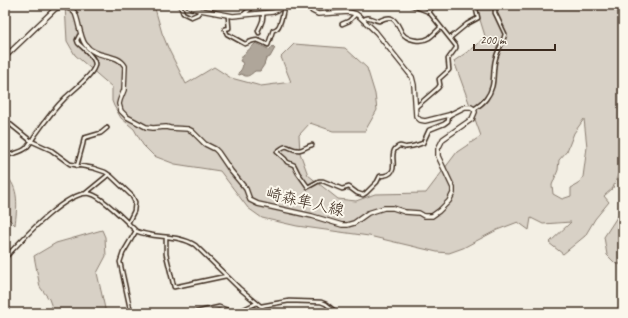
<svg xmlns="http://www.w3.org/2000/svg" width="628" height="318" font-family="Caveat,'Klee One',sans-serif">
  <rect width="100%" height="100%" fill="#f3efe4"/>
  <filter id="ink" filterUnits="userSpaceOnUse"><feTurbulence type="fractalNoise" baseFrequency=".025" numOctaves="2"/><feDisplacementMap in="SourceGraphic" scale="8" xChannelSelector="R" yChannelSelector="G"/><feConvolveMatrix kernelMatrix="1 2 1 2 8 2 1 2 1" color-interpolation-filters="sRGB"/></filter>
  <g filter="url(#ink)">
    <path fill="#d8d1c6" stroke="#8a7e72" fill-rule="evenodd" d="M65 5H154L162 33 169 50 186 84 214 67 231 78 261 86 291 82 281 57 294 44 345 48 367 68 375 94 377 110 365 131H333L310 123 299 135 300 153 308 175 338 199 356 201 375 194 426 193 457 152 481 136 454 61 476 46 485 36 477 10H491L495 5H623V168L619 172 613 188 604 196 609 202 595 219 585 236 563 254 549 243 571 222 543 224 531 218 529 230 518 222 497 230 463 248 449 253 437 252 369 236 297 226 262 218 248 208 220 171 175 164 154 156 143 145 134 129 121 118 114 106 112 101V87L75 55 67 41ZM584 119 587 147 583 177 578 184 571 188V196L562 199 553 194 552 185 558 170 559 160 567 151 574 133Z
      M5 175C20 187 17 208 15 225L5 215Z
      M623 211V264H616L607 255 604 237 617 217Z
      M102 230 105 237 106 256 97 273 106 313H54L49 299 40 287 34 256 56 243Z"/>
    <path fill="#afa69a" stroke="#817468" d="M256 43 270 50 273 46 275 48 270 57 266 59 264 65 260 71H255C251 74 247 79 242 74L239 75 238 73C241 71 244 66 242 62L240 61 243 55Z"/>
    <g fill="none" stroke-linecap="round" stroke-linejoin="round">
      <g stroke="#3b2a1e" stroke-width="5.5">
        <path id="minor" d="M180 5 183 13 191 17 198 14 200 10
          M325 5C329 8 332 7 337 5
          M411 5 429 12 456 46V48L448 59 449 70 439 79 440 85 438 88 416 107
          M429 12 434 5
          M244 14 255 5
          M228 16 229 28 225 29 227 34 245 44C257 39 256 39 268 45L273 30C274 30 275 30 276 29 281 27 283 12 284 7
          M363 20C368 15 373 20 379 21 383 19 387 17 391 18 397 20 399 28 402 33 407 40 421 43 429 38 433 35 437 31 441 27
          M342 24 349 21 356 14
          M259 33 258 31C261 23 264 22 263 13
          M450 38 467 24 478 18 475 5
          M474 109C479 106 482 104 486 99 496 86 492 75 495 61 497 51 503 43 505 34L497 17 495 13V9L498 5
          M5 120 31 141 51 150 70 164 93 168 105 172 111 176 132 196 135 202 134 211 128 223
          M312 145C307 146 303 150 299 150 287 150 289 141 277 152L285 159 287 162 294 165 298 173 308 187 319 181H323L342 189 349 187 357 193 363 195 366 193 377 182 380 176C403 175 388 157 395 149 396 148 399 146 400 146 403 146 405 148 407 147 412 147 417 145 423 143L429 130 444 124 448 121 449 115
          M5 156C12 154 19 153 25 149 30 145 32 139 36 134 45 121 54 109 65 98 72 91 95 74 95 64 95 57 83 48 78 43L77 40 79 36 81 34
          M77 166 83 144 84 138 101 133 107 128
          M86 193 108 175
          M166 237V254L174 287 226 276
          M5 258C20 242 68 188 91 194 103 197 127 222 136 231 154 239 178 234 195 245L239 288 269 313
          M261 306 289 301 321 302 326 304 337 313
          M131 313 120 262 123 253 136 231
          M181 313H192L219 307 233 312 240 311 257 303"/>
      </g>
      <g stroke="#3b2a1e" stroke-width="6">
        <path id="secondary" d="M188 5 192 8 195 9 233 16 273 12 282 8 286 5
          M5 57 55 9C62 6 70 7 75 13 79 22 80 37 85 44 96 60 117 52 125 66L124 90 120 100 119 104 121 111 127 117 146 127 153 128 166 127 170 128 188 129 192 131 205 144 215 149 218 152 231 171 246 189 250 200 258 204 312 216 342 225H347L354 223 368 213 384 208H393L405 212 419 213 424 216H432L439 211 449 201 453 193V188L438 156V149L443 139 472 119 475 112 474 109 471 107H465L449 115 425 121 420 120 416 116 414 85 412 77 376 32 360 17 356 14 349 12 318 14 312 11 310 5"/>
      </g>
      <use href="#minor" stroke="#fbf7ec" stroke-width="2.5"/>
      <use href="#secondary" stroke="#fbf7ec" stroke-width="3.5"/>
    </g>
  </g>
  <g text-anchor="middle" dominant-baseline="central" stroke-width="4" stroke-linejoin="round" paint-order="stroke">
    <g font-size="16" fill="#3b2a1e" stroke="#fbf7ec">
      <text transform="translate(305 202) rotate(13)">崎森隼人線</text>
    </g>
  </g>
  <rect width="628" height="318" fill="none" stroke="#fbf7ec" stroke-width="20"/>
  <rect x="10" y="10" width="608" height="298" fill="none" stroke="#3b2a1e" stroke-width="1.5" filter="url(#ink)"/>
  <path d="M474 44v6h81v-6" fill="none" stroke="#3b2a1e" stroke-width="2"/>
  <text x="480" y="44" font-size="12" fill="#3b2a1e" stroke="#fbf7ec" stroke-width="3" paint-order="stroke">200 m</text>
</svg>
